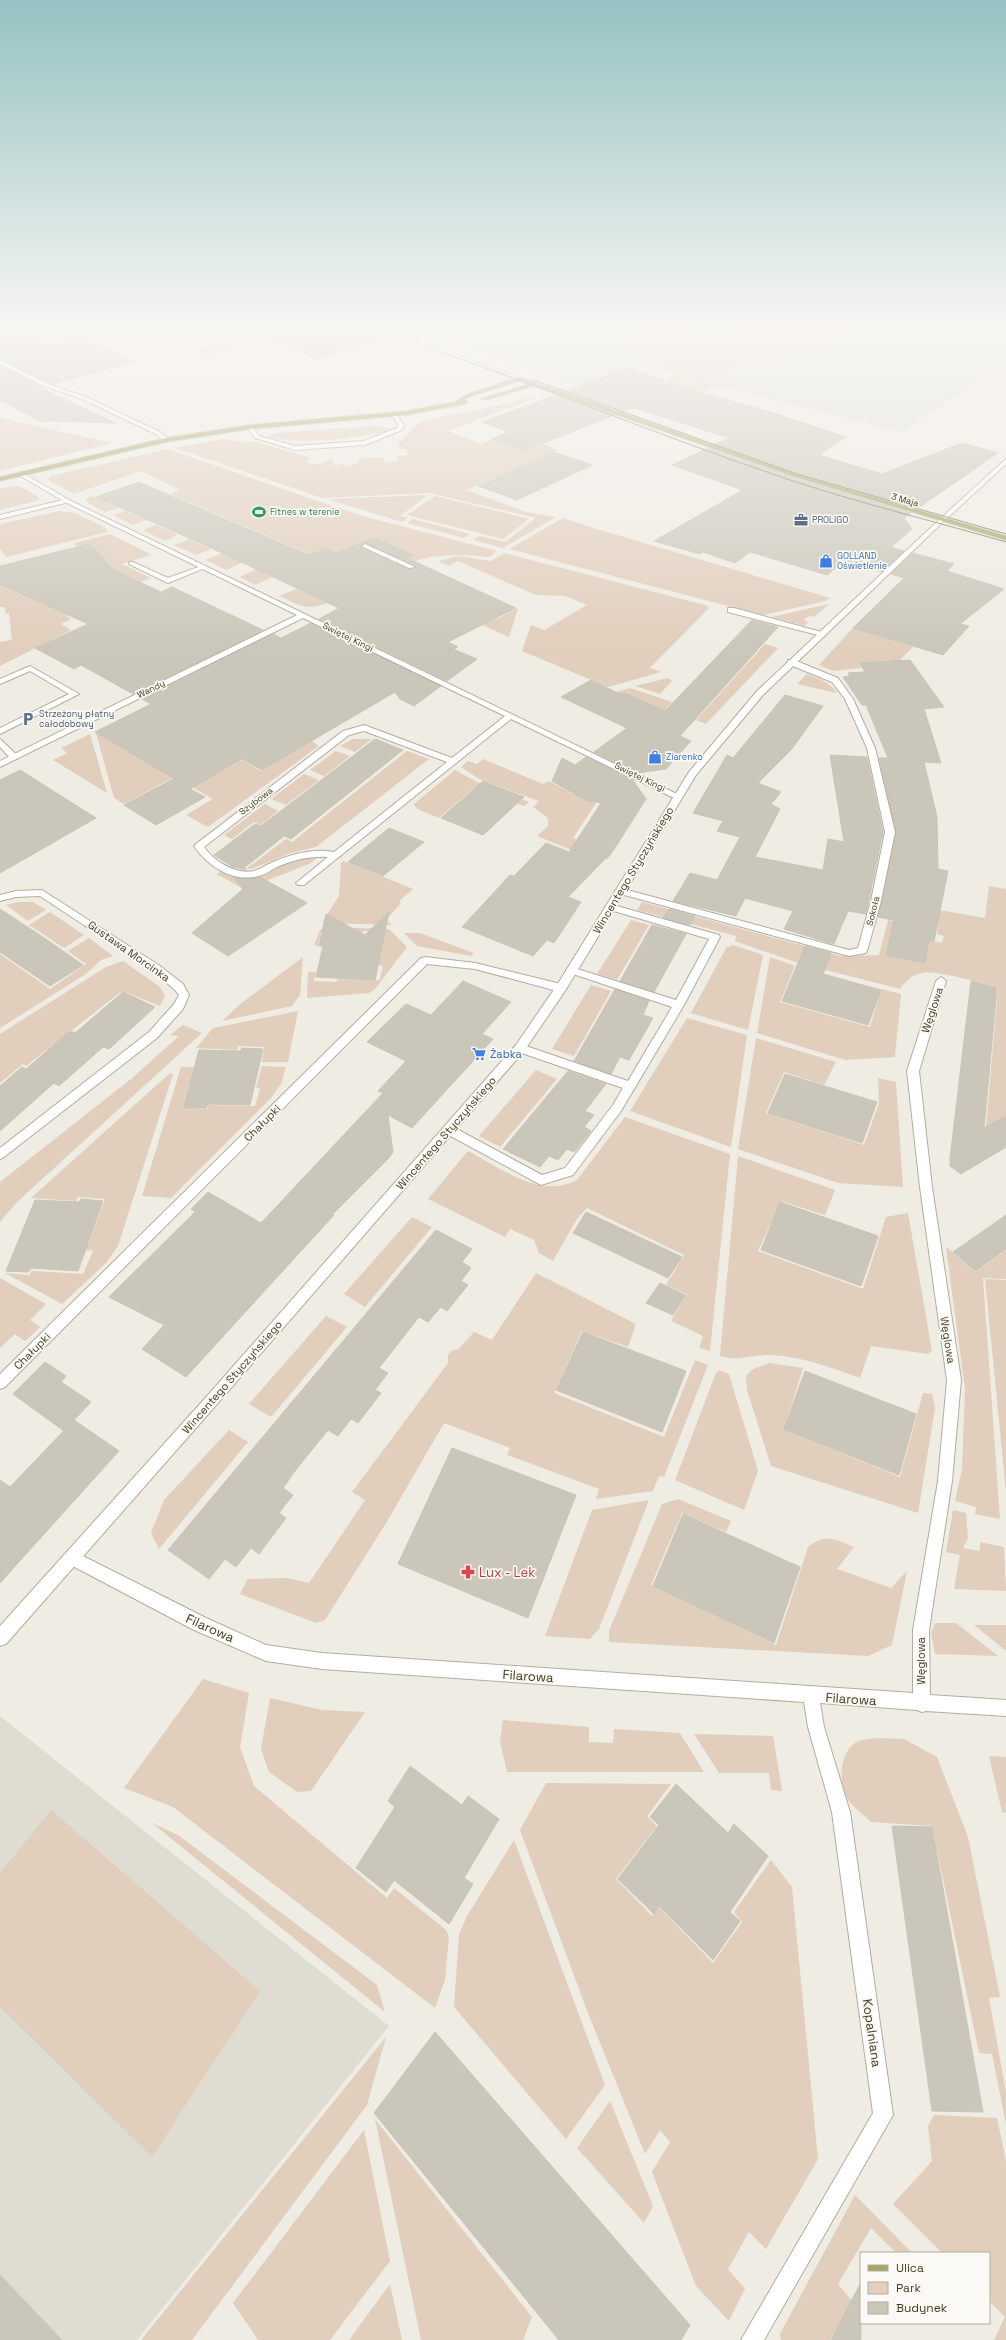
<svg xmlns="http://www.w3.org/2000/svg" width="1006" height="2340" font-family="'Space Grotesk',sans-serif">
  <rect width="100%" height="100%" fill="#efece4"/>
  <path fill="#dfddd2" d="M543 325H754L706 344 650 356 661 360 584 389 442 339Z
    M843 325H1006V372L994 369 902 432 695 380 862 327Z
    M0 1716 389 2026 137 2340H0Z"/>
  <path fill="#e1cebc" d="M596 325H650L619 334Z
    M668 325H711L686 332Z
    M754 325 863 327 696 380 718 386 656 412 624 401 671 382 665 380 677 375 648 365 660 360 649 356 706 344Z
    M659 327 685 335 655 347 627 339Z
    M224 342 239 349 208 357 193 351Z
    M531 397 536 398 448 431 480 444 492 439 524 451 543 444 559 450 467 490 526 512 556 517 503 548 473 540 479 536 505 542 536 518 430 493 322 498 175 448 222 439 248 443 252 441 308 457 310 458 305 462 320 465 329 459 333 460V465L345 464V467L359 463 358 459 382 457 385 462 398 461 397 456 408 455 406 449 400 450 398 442 401 441 417 424 425 420 497 406Z
    M0 418 112 443 0 471Z
    M375 426 392 429C377 438 282 446 268 436L276 433Z
    M167 449 359 515 497 551 489 557C462 554 435 553 410 563L403 560 414 555 375 538 336 553 324 548 309 554 170 494 180 490 141 471 74 494 48 480 51 476Z
    M12 486H20L38 497 40 500 0 510V489Z
    M428 495 400 516 408 518 402 522 327 499Z
    M93 496 96 497 118 508 105 512 86 502 87 498Z
    M435 496 529 519 503 539 407 515Z
    M59 511 75 513 106 528 107 532 6 557 0 549V524Z
    M125 511 146 520 133 525 113 515Z
    M563 518 597 529 830 598 826 601 763 615 509 549Z
    M413 519 470 534 464 538 407 523Z
    M156 525 178 535 165 541 143 530Z
    M110 534 152 555 122 564 151 578 141 582 125 575 119 577 66 616 71 619 61 624 71 630 0 666V642L12 640 9 613 6 614 5 607H0V580L99 555 89 544 76 547 74 543Z
    M189 539 211 549 196 555 174 545Z
    M222 553 242 563 226 570 206 560Z
    M504 553 705 605 709 608 650 668 661 672 608 687 522 651 531 625 544 630 587 605 565 596 536 595 458 561 449 566 438 561 458 556 491 561Z
    M256 569 272 577 255 585 240 577Z
    M404 577 497 619 518 608 509 637 391 584Z
    M318 587 341 597C311 611 309 610 279 596L296 589 306 593Z
    M829 604 814 617 809 616 804 620 808 622 805 626 771 617Z
    M853 628 913 647 897 663 889 661 858 663 861 668 833 671 819 665Z
    M765 644 778 648 706 724 696 720Z
    M807 674C819 679 830 682 837 693L797 684Z
    M668 678 672 681 660 694 635 686Z
    M630 688 672 702 664 711 624 693 619 696 613 693Z
    M96 733 172 778 124 804 114 798Z
    M90 734 107 793 53 760 67 753 61 748Z
    M353 739H372L355 752 340 746Z
    M312 741 319 746 208 827 186 815 213 799 164 771 212 761 226 769 242 760 261 771Z
    M336 751 350 756 324 776 310 770Z
    M407 751 429 759 316 847 291 853 254 868 246 869 286 839 292 842Z
    M483 759 543 784 549 781 573 794 578 791 598 800 573 838 613 851 608 859 598 856 596 860 537 836 548 826V818L533 807 539 801 479 779 461 767 468 761 477 764Z
    M455 770 475 781 529 802 524 806 475 787 439 818 417 809 414 804Z
    M304 774 319 780 286 805 271 799Z
    M265 804 278 811 261 825 254 822 232 839 224 835Z
    M319 856 311 863 268 880 250 892 216 874 224 870 251 877 290 862Z
    M344 861 413 889 399 901 401 903 386 920 392 925 326 923 323 921 339 896 341 863Z
    M989 886 1006 889V1116L986 1127 998 988C985 984 933 969 922 973 912 975 906 981 900 989L795 962 735 941 736 936 637 910 642 902 841 956 879 955 888 920 922 927 920 938 942 943 944 936 937 934 938 927 930 925 934 909 985 918Z
    M19 902H33L46 910 28 921 6 905Z
    M50 912 84 935 64 948 29 925Z
    M631 920 649 925 617 980 597 974Z
    M326 927 389 929 407 947 375 989 369 993 307 998 308 972H316L314 981 336 982 338 979 380 980 383 966 378 965 385 932 363 931 362 934 321 932 318 946 314 945 320 930Z
    M404 933H420L474 953 471 956 417 946Z
    M89 938 113 956 101 960 86 974 0 1028V954L50 989 86 964 68 951Z
    M733 945 763 955 748 1030 691 1013 726 948Z
    M303 957 300 995 292 1006 222 1021 239 1005Z
    M770 957 795 966 780 1002 870 1027 881 989 901 994 895 1057 845 1060 757 1033Z
    M123 961 160 987 165 996 160 1006 122 991 26 1066 23 1064 0 1083V1034L106 967Z
    M591 985 611 991 574 1056 552 1049Z
    M298 1011 288 1062H262L264 1047 238 1046 237 1050 196 1048 213 1028Z
    M687 1018 747 1035 731 1147 630 1111Z
    M183 1025 202 1033 16 1203 0 1222V1182L131 1079 179 1036 170 1035Z
    M756 1038 836 1062 824 1085 784 1072 766 1113 864 1145 879 1103 878 1078 896 1082 903 1187 838 1183 738 1149Z
    M262 1066 286 1067 281 1084 271 1098 171 1198 142 1196 181 1067H194L182 1108 207 1109 209 1105 255 1106 260 1089 256 1087Z
    M536 1070 557 1079 500 1147 479 1136Z
    M170 1073 173 1074 118 1246 106 1263 62 1304 5 1273 29 1275 32 1271 83 1274 93 1251 86 1250 105 1199 77 1197 76 1201 31 1198Z
    M625 1117 730 1154 710 1351 699 1348 703 1336 671 1321 686 1294 666 1285 684 1255 587 1208 577 1219 553 1261 539 1253 534 1240 510 1229 505 1237 428 1199 468 1151C501 1168 540 1200 577 1180Z
    M738 1156 835 1190 825 1215 781 1201 758 1251 863 1289 886 1217 908 1213 932 1351 928 1354 871 1346 860 1378C829 1367 804 1357 771 1355 752 1354 739 1362 720 1356Z
    M412 1217 432 1227 365 1307 344 1294Z
    M946 1247 975 1272 1006 1250V1279L983 1278 1000 1519 975 1514 976 1507 955 1501 962 1469 965 1389Z
    M536 1273 636 1324 628 1347 582 1331 554 1393 664 1437 695 1360 708 1365 664 1477 659 1476 653 1491 596 1499 599 1489 507 1455 510 1448 444 1423 388 1520 325 1620 316 1623 240 1594 248 1579 287 1578 309 1583 365 1500 352 1492 448 1363V1355L451 1351 459 1349 474 1332 492 1340Z
    M0 1278 46 1304 30 1320 40 1327 25 1341 15 1334 0 1348Z
    M985 1279 1006 1280V1492Z
    M326 1316 347 1327 271 1417 249 1404Z
    M769 1363 803 1368 784 1429 900 1477 923 1393 932 1394 935 1408 918 1513 771 1466 747 1390 746 1376 753 1369Z
    M719 1370 729 1374 758 1471 744 1510 675 1480 716 1373Z
    M229 1430 248 1442 159 1549 151 1533 164 1500Z
    M678 1499 731 1521 726 1532 682 1513 651 1585 776 1645 808 1547C827 1533 833 1539 854 1547L837 1569 891 1588 907 1571 892 1645 868 1656 609 1642V1631L662 1504Z
    M649 1500 599 1629 590 1639 545 1636 592 1510Z
    M953 1510 966 1513 968 1538 963 1548 980 1551V1542L1004 1547 1006 1591 954 1589 960 1555 946 1552Z
    M935 1623H956L998 1656 935 1654 931 1633Z
    M974 1625H1006V1651Z
    M203 1679 249 1693 240 1747 254 1786 387 1898 394 1888 446 1930 449 1936 445 1980 435 2008 173 1807 124 1788Z
    M270 1698 322 1710 365 1712 311 1791 297 1792 269 1772 261 1749Z
    M503 1720 589 1727V1742L613 1743 614 1729 680 1733 704 1772H507L500 1742Z
    M694 1734 773 1736 782 1791 771 1790 769 1773H719Z
    M904 1739 937 1757 968 1837 1000 1997 989 1998 1006 2092V2124L992 2054 979 2053 932 1826 871 1822C863 1814 849 1804 845 1795 839 1780 840 1753 855 1743 868 1736 889 1739 904 1739Z
    M989 1756 1006 1757V1813L1002 1812Z
    M546 1783 671 1784 647 1816 657 1826 616 1879 652 1916 659 1907 713 1963 742 1922 734 1912 771 1860 792 1887 818 2159 766 2249 749 2232 728 2269 745 2289 729 2321 696 2286 652 2172 670 2142 660 2130 645 2154 586 2008 520 1830Z
    M51 1810 260 1991 152 2157 0 2007V1873Z
    M152 1823 178 1835 377 1985 385 2012Z
    M514 1840 605 2085 566 2139 454 2007 459 1934 467 1916Z
    M386 2037 367 2105 192 2340H141Z
    M610 2101 653 2206 644 2223 577 2148Z
    M934 2115 997 2118 1006 2161V2340H994L1005 2317 989 2301V2253H942L893 2204 932 2161 928 2126Z
    M375 2119 532 2317 523 2340H421Z
    M364 2130 390 2261 330 2340H258L233 2303Z
    M855 2195 912 2253H896L871 2228 838 2284 852 2301 830 2340H781L780 2334Z
    M390 2284 402 2340H349Z"/>
  <path fill="#cac6b9" stroke="#c9c5b6" fill-rule="evenodd" d="M235 325H368L393 335 317 359 235 327Z
    M381 325H406L407 331 401 333Z
    M17 329 48 344 76 336 135 361 54 384 0 359V334Z
    M0 366 44 387 41 388 116 423 49 421 44 422 38 420 0 400Z
    M629 368 665 380 661 381 771 412 846 437 819 455 882 474 962 443 998 453 918 508 799 474 716 444 729 438 634 408 623 412 565 391Z
    M556 395 614 415 524 451 491 439 509 432 482 422Z
    M708 448 795 478 911 513 904 518 912 529 891 547 904 551 882 572 844 561 827 575 750 552 735 563 703 552 700 554 654 541 743 490 672 465Z
    M554 452 592 465 517 500 478 486Z
    M139 482 309 555 325 548 335 553 375 538 414 555 407 558 516 608 448 642 458 647 453 649 477 659 447 681 319 619 339 608 209 547 96 497ZM366 543 414 565 416 568 408 569 362 548 361 546Z
    M89 544 114 570 161 592 172 587 263 630 133 694 81 665 74 669 35 648 88 624 0 584V566Z
    M913 553 954 564 947 571 1004 589 960 624 969 626 943 655 853 628 904 578 891 574Z
    M752 620 778 627 680 736 691 741 666 769 637 773 594 752 627 728 561 697 591 680 622 695 624 693 665 711Z
    M311 623 441 686 414 706 400 699 395 692 262 770 242 759 190 789 205 797 156 825 124 805 173 779 186 786 95 732 151 704 142 699 273 634 281 638Z
    M910 660 944 707 924 709 941 763 924 762 937 817 938 869 948 871 934 941 929 940 925 963 886 955 894 920 878 917 896 832 879 758H888L866 705H862L843 677 850 676 848 673 865 672 859 663Z
    M785 695 823 706 791 750 758 783 781 792 771 804 780 809 755 857 823 870 828 839 844 842 830 755 867 757 883 832 866 914 848 911 834 944 784 929 793 911 745 898 736 916 673 901 690 873 717 880 740 837 717 831 723 821 693 813 727 755 733 758Z
    M375 739 403 750 291 839 284 836 244 868 247 870 233 867 214 855 255 824 266 828 261 826Z
    M586 757 632 779 646 799 613 851 568 897 581 902 554 943 547 940 533 956 462 927 510 875 514 876 546 843 569 852 601 803 585 800 552 781 562 758 575 765Z
    M20 770 96 818 0 873V780Z
    M483 781 524 797 483 835 441 818Z
    M389 828 424 842 383 876 348 862Z
    M260 877 307 903 228 956 192 933 243 889 234 878 245 879Z
    M0 909 43 937 83 965 50 986 0 952Z
    M669 909 695 916 690 925 663 918Z
    M389 912 375 980 316 977 323 946H319L326 914 365 935Z
    M652 925 686 934 654 992 620 981Z
    M805 946 831 953 823 974 881 990 868 1025 782 1001Z
    M463 981 511 1002 482 1034 493 1039 412 1128 388 1115 393 1152 388 1159 332 1215H334L186 1377 142 1349 164 1325 109 1297 195 1212 191 1209 208 1192 261 1223 383 1093 378 1091 406 1061 367 1042 406 1004 431 1015Z
    M971 981 997 988 984 1128 1006 1116V1147L961 1174 950 1166V1159Z
    M615 989 649 1001 643 1015 653 1018 629 1060 620 1057 611 1074 574 1061Z
    M123 992 155 1007 109 1049 103 1047 59 1086 54 1083 0 1131V1086L22 1067 26 1069 70 1031 75 1033Z
    M242 1048 263 1049 250 1105 208 1104 206 1108H183L199 1050 240 1051Z
    M568 1071 606 1084 585 1111 594 1115 584 1127 591 1131 574 1152 567 1149 558 1160 549 1156 540 1167 503 1149Z
    M785 1074 877 1102 862 1143 768 1113Z
    M81 1199 103 1201 78 1271 32 1268 28 1272 6 1271 35 1200 79 1202Z
    M780 1202 878 1236 861 1286 761 1250Z
    M586 1212 682 1257 668 1278 573 1233Z
    M1006 1215V1249L975 1271 953 1252Z
    M436 1230 472 1249 462 1262 471 1268 461 1281 468 1285 447 1311 441 1307 428 1322 419 1317 379 1368 388 1373 375 1390 381 1393 358 1423 351 1419 338 1436 328 1430 295 1471 283 1488 293 1495 279 1513 286 1518 259 1554 251 1548 236 1567 225 1559 209 1579 168 1550Z
    M660 1283 685 1295 673 1315 646 1303Z
    M583 1332 686 1371 662 1432 556 1390Z
    M45 1362 66 1376 61 1382 91 1402 64 1431 13 1394Z
    M805 1371 916 1414 899 1475 784 1429Z
    M74 1420 119 1451 0 1583V1480L10 1487Z
    M452 1448 576 1495 528 1618 398 1564Z
    M683 1514 800 1567 774 1643 653 1586Z
    M410 1766 462 1805 468 1796 499 1819 464 1878 473 1884 449 1924 394 1880 386 1892 356 1868 395 1807 388 1801Z
    M676 1784 728 1833 734 1824 768 1856 730 1912 740 1921 713 1960 659 1906 654 1914 618 1879 659 1825 650 1817Z
    M892 1826 932 1827 983 2112 932 2111Z
    M435 2032 690 2325 681 2340H559L374 2113Z
    M0 2275 62 2340H0Z
    M861 2282V2340H831Z"/>
  <g fill="none" stroke-linecap="round" stroke-linejoin="round">
    <g stroke="#b1ae9e" stroke-width="2">
      <path id="lane" d="M123 325H130L121 328Z
        M392 414H396L404 425 402 430 365 445 295 450 255 438 247 427 252 426 259 436 295 446 364 441 397 428 398 425Z
        M67 499 69 500V502L0 519V515Z
        M365 544 413 566 415 567 409 568 363 547 362 546Z
        M129 562H133L168 578 201 566 207 567 168 583 129 564Z
        M728 608H734L825 633 818 635 728 612Z
        M30 666 79 694 0 734V728L69 694 30 671 0 684V679Z
        M0 739 17 755V759H11L0 747Z
        M610 904 719 935 720 937 684 1005 621 1111 573 1175 541 1185 445 1133 443 1130 449 1126 453 1127 542 1175 565 1168 613 1105 623 1088 516 1051 515 1048 520 1044 628 1081 672 1007 567 972 566 970 571 967 676 1000 709 939 607 909 605 907Z"/>
    </g>
    <g stroke="#b1ae9e" stroke-width="2">
      <path id="street" d="M0 360 48 384 86 397 160 432 169 440 164 441 156 434 82 399 44 386 0 364Z
        M1006 459V464L944 521H940V519Z
        M21 472 69 500 681 796 677 799 674 798 511 719 304 885H298L296 883 328 857C310 856 293 860 277 867 270 871 263 876 254 877 230 881 207 865 194 846L196 844 343 731 364 725 452 758 505 716 303 618 0 767V761L297 615 65 502 19 475V473ZM364 731 447 762 334 852C313 848 291 854 271 863 266 865 260 869 254 871 236 875 214 861 204 847L349 735Z
        M788 660H794L838 678 853 699 875 748 895 832 881 901 867 951 866 953 849 956 617 893 615 891 620 888 849 950 858 948 871 901 885 832 867 748 845 699 832 682 788 664Z
        M42 890 160 966 183 984 189 995 183 1009 157 1038 4 1157 0 1159V1148L149 1032 174 1004 179 995 175 990 152 970 40 896 16 897 0 901V895L16 891Z
        M425 957 475 963 561 984 566 988 561 992 475 969 427 964 5 1387 0 1389V1374L421 958Z
        M941 977 946 981 919 1071 932 1187 961 1380 952 1481 929 1630 930 1695 1006 1700V1716L926 1711 922 1712 917 1710 820 1703 824 1727 850 1812 893 2115 764 2340H741L873 2113 832 1812 808 1727 804 1702 322 1669 266 1661 194 1630 67 1563 64 1558 67 1553 72 1551 77 1553 206 1618 266 1645 322 1653 913 1693V1630L938 1481 947 1380 920 1187 907 1071 936 981Z"/>
    </g>
    <g stroke="#b1ad95" stroke-width="2">
      <path id="secondary" d="M369 325H376L523 379 518 380Z
        M940 519 945 520 763 695 696 775 565 991 524 1051 218 1403 6 1644 0 1646V1626L208 1395 516 1045 557 985 689 772 757 691Z"/>
    </g>
    <g stroke="#cacac1" stroke-width="2">
      <path id="primary" d="M520 377 799 475 1006 536V540L795 477 534 386 486 400 481 399 529 384 520 381 471 396 464 400 468 402 465 404 407 415 250 429 166 442 0 481V477L166 438 250 425 407 411 455 402 467 394Z"/>
    </g>
    <use href="#lane" fill="#fff" fill-rule="evenodd"/>
    <use href="#street" fill="#fff" fill-rule="evenodd"/>
    <use href="#secondary" fill="#fff" fill-rule="evenodd"/>
    <use href="#primary" fill="#a8a665" fill-rule="evenodd"/>
    <path stroke="#7e7c5c" stroke-width="1" d="M365 325C507 372 645 431 787 479 859 503 933 521 1006 542
      M531 379 797 474 1006 534"/>
  </g>
  <linearGradient id="sky" x2="0" y2="1"><stop stop-color="#95c2c2"/><stop offset="0.5" stop-color="#f8f6f3"/><stop offset="1" stop-color="#f8f6f3" stop-opacity="0"/></linearGradient>
  <rect width="1006" height="653" fill="url(#sky)"/>
  <defs>
    <g id="stadium-bare" transform="scale(1.08)"><path d="M0-5a6.5 5 0 1 0 0 10a6.5 5 0 1 0 0-10ZM-3.5-1.8h7v3.6h-7Z" fill="#2e9e5b" stroke="#fbf9f5" stroke-width="2.5" paint-order="stroke"/></g>
    <g id="office-bare" transform="scale(1.08)"><path d="M-6-3h4V-5.5h4V-3h4V5H-6ZM-1-4.5V-3h2v-1.5ZM-6 0V1H6V0Z" fill="#5c6f8a" stroke="#fbf9f5" stroke-width="2.5" paint-order="stroke"/></g>
    <g id="shop-bare" transform="scale(1.08)"><path d="M-5-2.5h2.3a2.7 3.5 0 0 1 5.4 0H5L5.5 6h-11ZM-1.5-2.5h3a1.5 2.3 0 0 0-3 0Z" fill="#3f7fe0" stroke="#fbf9f5" stroke-width="2.5" paint-order="stroke"/></g>
    <g id="parking-bare" transform="scale(1.08)"><path d="M-3.5-5.5H1a3.5 3.5 0 0 1 0 7H-1V5.5H-3.5ZM-1-3.4V-.6H.8a1.4 1.4 0 0 0 0-2.8Z" fill="#5c6f8a" stroke="#fbf9f5" stroke-width="2.5" paint-order="stroke"/></g>
    <g id="supermarket-bare" transform="scale(1.08)"><path d="M-6-5.5h2.5l.6 2H6L4.5 2H-2.5L-4.4-4H-6ZM-1.5 3.2a1.3 1.3 0 1 0 .1 0ZM3 3.2a1.3 1.3 0 1 0 .1 0Z" fill="#3f7fe0" stroke="#fbf9f5" stroke-width="2.5" paint-order="stroke"/></g>
    <g id="pharmacy-bare" transform="scale(1.08)"><path d="M-2-6h4v4h4v4h-4v4h-4v-4h-4v-4h4Z" fill="#e0444e" stroke="#fbf9f5" stroke-width="2.5" paint-order="stroke"/></g>
  </defs>
  <g fill-rule="evenodd">
    <use href="#stadium-bare" x="259" y="512"/>
    <use href="#office-bare" x="801" y="520"/>
    <use href="#shop-bare" x="826" y="561"/>
    <use href="#parking-bare" x="28" y="719"/>
    <use href="#shop-bare" x="655" y="757"/>
    <use href="#supermarket-bare" x="479" y="1054"/>
    <use href="#pharmacy-bare" x="468" y="1572"/>
  </g>
  <g text-anchor="middle" dominant-baseline="central" stroke-width="3.5" stroke-linejoin="round" paint-order="stroke">
    <g font-size="9" fill="#434121" stroke="#fbf9f5">
      <text transform="translate(905 500) rotate(16)">3 Maja</text>
      <text transform="translate(348 637) rotate(26)">Świętej Kingi</text>
      <text transform="translate(151 689) rotate(-26)">Wandy</text>
      <text transform="translate(640 777) rotate(26)">Świętej Kingi</text>
      <text transform="translate(256 801) rotate(-37)">Szybowa</text>
      <text transform="translate(873 911) rotate(-76)">Sokoła</text>
    </g>
    <g font-size="9" fill="#27864d" stroke="#fbf9f5" text-anchor="start">
      <text x="270" y="512">Fitnes w terenie</text>
    </g>
    <g font-size="9" fill="#4e5e75" stroke="#fbf9f5" text-anchor="start">
      <text x="812" y="520">PROLIGO</text>
      <text x="39" y="714">Strzeżony płatny<tspan x="39" dy="10">całodobowy</tspan></text>
    </g>
    <g font-size="9" fill="#366cbe" stroke="#fbf9f5" text-anchor="start">
      <text x="837" y="556">GOLLAND<tspan x="837" dy="10">Oświetlenie</tspan></text>
      <text x="666" y="757">Ziarenko</text>
    </g>
    <g font-size="11" fill="#434121" stroke="#fbf9f5">
      <text transform="translate(633 870) rotate(-59)">Wincentego Styczyńskiego</text>
      <text transform="translate(129 951) rotate(35)">Gustawa Morcinka</text>
      <text transform="translate(932 1010) rotate(-72)">Węglowa</text>
      <text transform="translate(262 1123) rotate(-45)">Chałupki</text>
      <text transform="translate(446 1133) rotate(-49)">Wincentego Styczyńskiego</text>
      <text transform="translate(948 1340) rotate(81)">Węglowa</text>
      <text transform="translate(32 1351) rotate(-45)">Chałupki</text>
      <text transform="translate(232 1377) rotate(-49)">Wincentego Styczyńskiego</text>
      <text transform="translate(921 1661) rotate(-90)">Węglowa</text>
    </g>
    <g font-size="11" fill="#366cbe" stroke="#fbf9f5" text-anchor="start">
      <text x="490" y="1054">Żabka</text>
    </g>
    <g font-size="13" fill="#be3a42" stroke="#fbf9f5" text-anchor="start">
      <text x="479" y="1572">Lux - Lek</text>
    </g>
    <g font-size="13" fill="#434121" stroke="#fbf9f5">
      <text transform="translate(210 1628) rotate(24)">Filarowa</text>
      <text transform="translate(528 1676) rotate(4)">Filarowa</text>
      <text transform="translate(851 1699) rotate(4)">Filarowa</text>
      <text transform="translate(872 2033) rotate(82)">Kopalniana</text>
    </g>
  </g>
  <rect x="860" y="2252" width="130" height="72" fill="#fbf9f5" stroke="#b1afa0"/>
  <rect x="868" y="2265" width="20" height="6" fill="#a8a665" stroke="#b1afa0"/>
  <text x="896" y="2272" font-size="12" fill="#434121">Ulica</text>
  <rect x="868" y="2282" width="20" height="12" fill="#e1cebc" stroke="#b1afa0"/>
  <text x="896" y="2292" font-size="12" fill="#434121">Park</text>
  <rect x="868" y="2302" width="20" height="12" fill="#cac6b9" stroke="#b1afa0"/>
  <text x="896" y="2312" font-size="12" fill="#434121">Budynek</text>
</svg>
